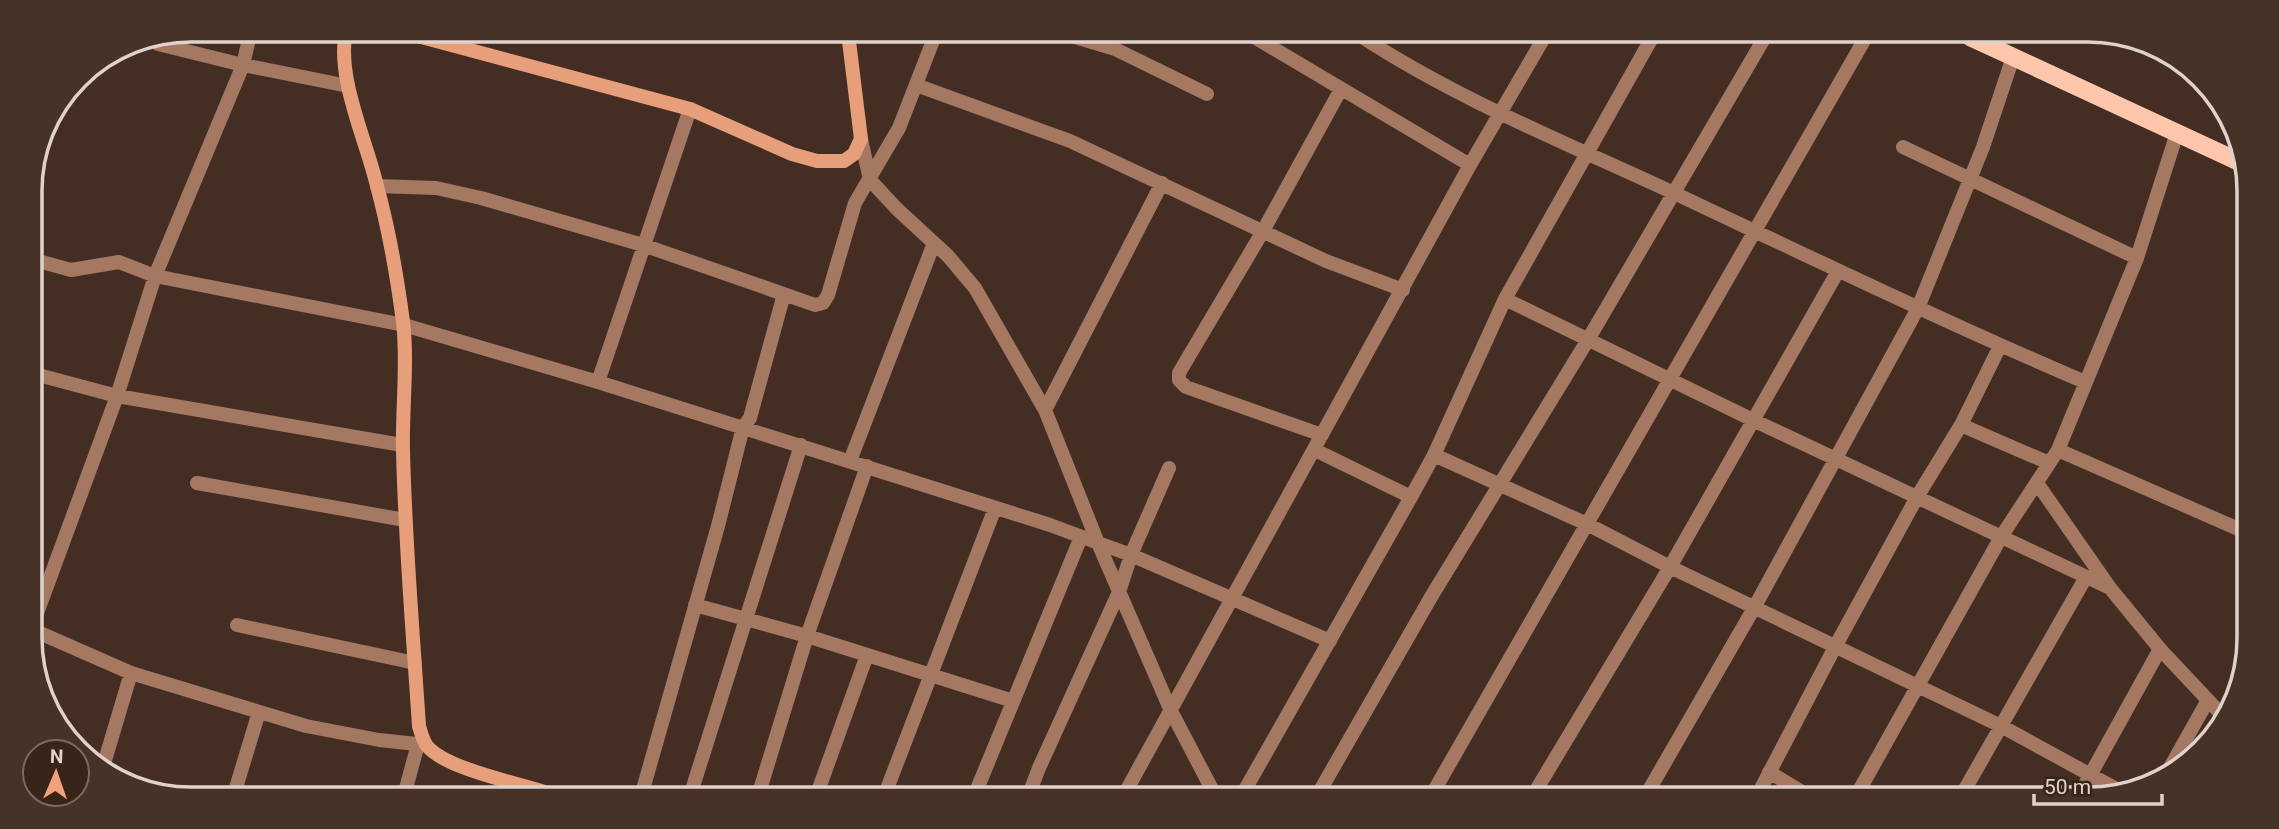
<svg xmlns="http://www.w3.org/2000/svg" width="2279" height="829" font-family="Roboto,sans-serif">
  <rect width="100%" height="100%" fill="#442e23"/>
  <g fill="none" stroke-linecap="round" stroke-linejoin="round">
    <path stroke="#a57862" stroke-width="14" d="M1065 34 1115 49 1207 94
      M1249 34 1470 165
      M1359 35C1458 100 1569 144 1676 194 1812 258 1947 323 2085 382
      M158 44 243 65 348 86
      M916 85 1070 141 1326 261 1403 290
      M861 139 870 180 897 209 948 256 975 288 1045 410 1098 543 1171 711 1215 795
      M1903 147 2137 258
      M377 186 436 188 481 198 643 245 815 305 823 303 828 295 855 203 899 128 936 33
      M31 259 71 270 119 262 155 276 404 325 598 382 1050 525 1131 555 1330 641
      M1505 299 1755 421 2110 588
      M31 373 117 396 402 445
      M598 382 690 109
      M1045 410 1162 183
      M1961 425 2049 463
      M1322 435 1186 387 1179 380V373L1263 231 1341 89
      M1315 450 1411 497
      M2058 450 2243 531
      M1434 455 1587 524 1670 567 2001 726 2120 791
      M850 461 934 243
      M197 483 405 520
      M2037 483 2110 588 2160 649 2222 715
      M695 605 807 636 1013 701
      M33 624 117 396 155 276 243 65 251 30
      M237 625 415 663
      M33 630 131 673 306 726 379 740 426 745
      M103 767 131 673
      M1769 772 1812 798
      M2167 773 2208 700
      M235 791 259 712
      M405 792 418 744
      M642 793 718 526 743 427 750 418 784 294
      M691 793 801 445
      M759 793 807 636 867 466
      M817 794 867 655
      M885 794 995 508
      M975 794 1081 537
      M1029 794 1039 768 1119 592 1131 555 1169 468
      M1124 795 1470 165 1545 36
      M1242 795 1411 497 1434 455 1505 299 1653 36
      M1317 796 1431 597 1589 338 1765 37
      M1431 796 1866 37
      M1532 797 1670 567 1838 271
      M1645 797 1754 608 1918 308 1983 147 2013 57
      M1756 798 1835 647 1917 497 1961 425 2000 346
      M1855 798 2001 537 2058 450 2137 258 2177 133
      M1960 798 2086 577
      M2077 799 2160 649"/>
    <path stroke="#e69e7b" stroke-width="14" d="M346 30C336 78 366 139 377 186 389 230 397 276 403 322 408 361 402 409 403 450 405 542 413 634 419 726 421 733 423 741 427 746 446 769 518 783 548 793
      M399 31 690 109 792 154 817 161H844L854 154 861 139 848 33"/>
    <path stroke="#fec7ac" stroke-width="18" d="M1970 37 2246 165"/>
  </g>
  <path d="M0 0H2279V829H0ZM191 42H2088A149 149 0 0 1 2237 191V638A149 149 0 0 1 2088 787H191A149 149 0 0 1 42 638V191A149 149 0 0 1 191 42Z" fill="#463227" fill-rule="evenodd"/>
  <path fill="none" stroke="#e0d2cb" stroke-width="3.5" d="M191 42H2088A149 149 0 0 1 2237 191V638A149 149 0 0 1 2088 787H191A149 149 0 0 1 42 638V191A149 149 0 0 1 191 42Z"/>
  <g transform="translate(56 773) rotate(2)"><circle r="33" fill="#392419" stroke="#7c6a60" stroke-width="2"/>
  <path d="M0-5L12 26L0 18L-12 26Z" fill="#f0a27a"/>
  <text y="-10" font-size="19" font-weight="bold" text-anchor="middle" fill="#e0d2cb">N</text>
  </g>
  <path d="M2034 794v10h128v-10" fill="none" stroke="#e0d2cb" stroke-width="3.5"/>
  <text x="2044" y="794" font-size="21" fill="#e0d2cb" stroke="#392419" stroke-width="5" paint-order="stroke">50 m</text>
</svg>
